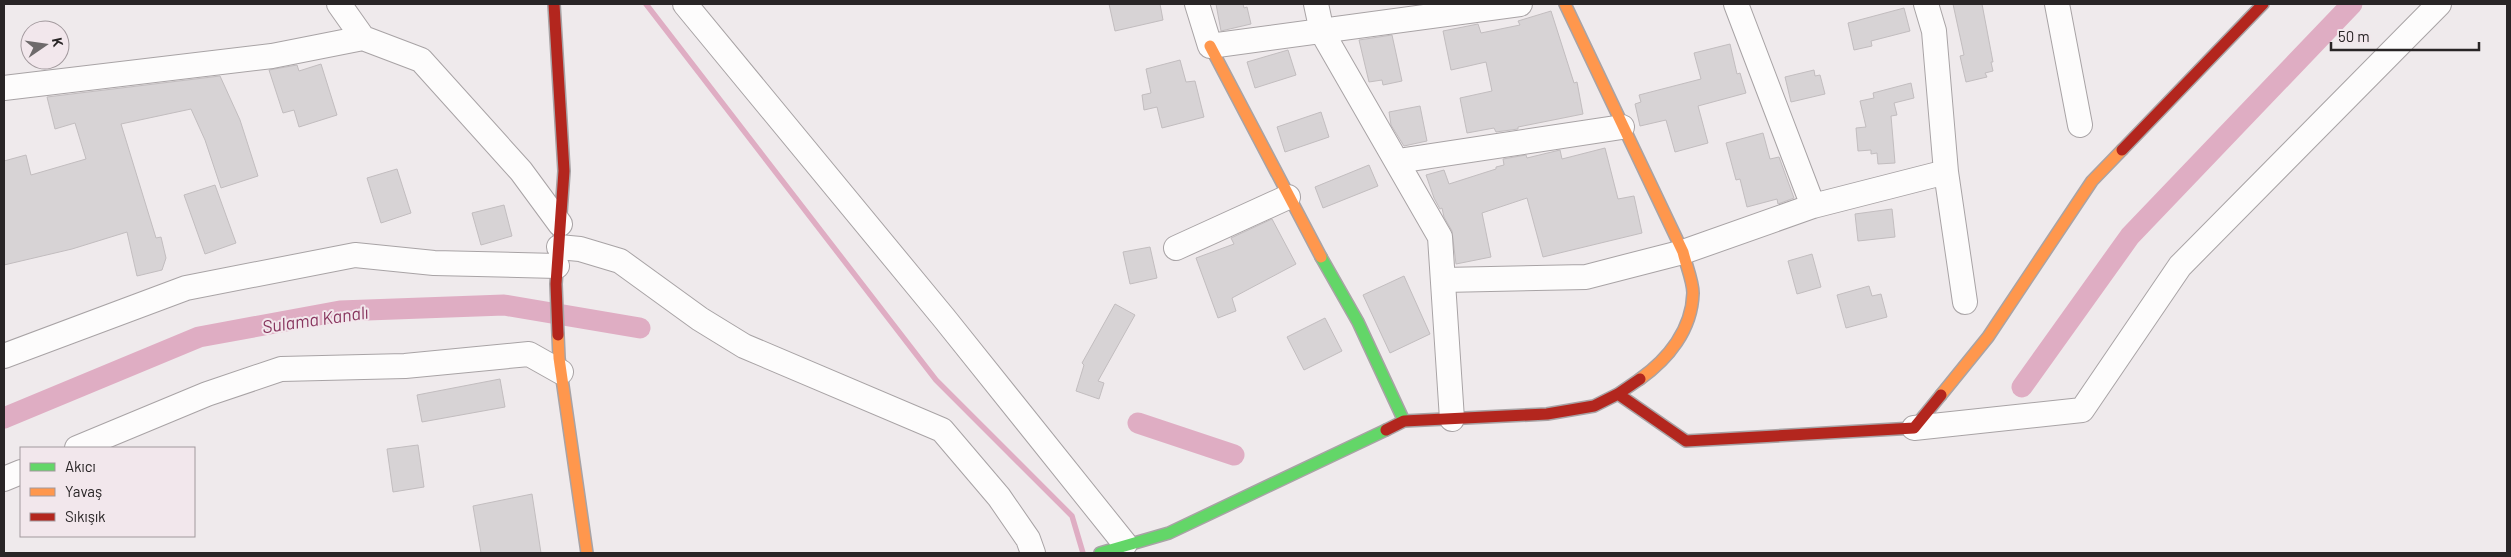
<svg xmlns="http://www.w3.org/2000/svg" width="2511" height="557" font-family="Barlow,sans-serif">
  <rect width="100%" height="100%" fill="#efeaec"/>
  <g fill="none" stroke-linecap="round" stroke-linejoin="round">
    <path stroke="#dfadc3" stroke-width="5.5" d="M646 4 936 380 1072 516 1083 553"/>
    <path stroke="#dfadc3" stroke-width="21" d="M2022 387 2130 236 2352 4
      M4 418 199 337 340 311 504 305 640 328
      M1138 423 1234 455"/>
  </g>
  <path fill="#d7d3d5" stroke="#c2bdbf" d="M1109 4H1160L1163 20 1115 31Z
    M1216 4H1243L1244 8 1247 7 1251 24 1221 31Z
    M1953 4H1982L1993 62H1991L1993 71 1985 73 1987 77 1966 82 1960 56 1964 55Z
    M1904 8 1910 31 1871 41 1872 46 1854 50 1848 23Z
    M1551 11 1574 83 1577 82 1583 114 1518 127V129L1496 132 1494 128 1467 133 1460 98 1492 91 1486 62 1451 70 1443 31 1478 24 1481 33 1520 25 1518 21Z
    M1392 35 1402 81 1383 85 1382 80 1369 82 1359 40Z
    M1730 44 1737 74 1740 73 1746 93 1698 106 1708 143 1675 152 1666 120 1640 126 1635 104 1641 102 1639 95 1701 79 1694 53Z
    M1288 50 1296 75 1255 88 1247 62Z
    M1180 60 1186 82 1195 81 1204 117 1162 128 1157 107 1144 110 1142 95 1151 93 1146 69Z
    M321 64 337 115 299 127 294 110 283 113 269 70 297 65 299 71Z
    M1814 70 1815 76 1820 75 1825 94 1791 102 1785 77Z
    M220 76 240 120 258 176 221 188 205 140 191 109 121 124 156 238 161 237 166 258 162 270 137 276 127 232 72 249 4 265V161L26 155 31 175 86 159 75 123 55 129 47 97Z
    M1911 83 1914 98 1894 103 1897 115 1891 116 1895 163 1878 164 1877 153 1871 154V150L1858 151 1856 128 1866 127 1860 101 1874 98 1873 93Z
    M1420 106 1427 141 1404 146 1391 125 1389 112Z
    M1321 112 1329 137 1285 152 1277 127Z
    M1763 133 1770 159 1779 157 1794 198 1778 204 1777 199 1747 207 1740 179 1736 180 1726 143Z
    M1605 148 1618 199 1634 196 1642 233 1543 257 1527 198 1482 213 1491 257 1456 264 1452 231 1444 217 1442 208 1440 209 1434 198 1426 175 1444 170 1449 184 1496 169V167L1504 165 1503 159 1526 155 1527 158 1560 150 1562 159Z
    M1369 165 1378 186 1323 208 1315 187Z
    M397 169 411 213 381 223 367 178Z
    M215 185 236 243 205 254 184 195Z
    M504 205 512 236 481 245 472 213Z
    M1892 209 1895 237 1858 241 1855 214Z
    M1272 219 1296 264 1232 298 1236 311 1218 318 1196 258 1234 244 1231 238Z
    M1150 247 1157 278 1130 284 1123 252Z
    M1812 254 1821 287 1797 294 1788 261Z
    M1404 276 1430 334 1390 353 1363 295Z
    M1869 286 1872 296 1881 294 1887 317 1846 328 1837 295Z
    M1115 304 1135 315 1098 381 1104 383 1099 399 1076 391 1084 365 1082 363Z
    M1325 318 1342 351 1304 370 1287 337Z
    M500 379 505 407 422 422 417 395Z
    M418 445 424 487 393 492 387 449Z
    M532 494 541 553H481L473 506Z"/>
  <g fill="none" stroke-linecap="round" stroke-linejoin="round">
    <g stroke="#a8a3a5" stroke-width="26">
      <path id="street" d="M339 4 363 38
        M685 4 944 318 1125 544
        M1197 4 1210 46 1520 4
        M1316 4 1322 32 1440 237 1452 419
        M1736 4 1813 206
        M1926 4 1934 31 1946 172 1965 302
        M2057 4 2080 125
        M4 88 272 56 363 38 421 60 521 171 560 224
        M1398 161 1622 127
        M559 247 580 249 620 261 700 319 744 346 942 430 999 497 1028 539 1033 553
        M1176 248 1288 197
        M1443 280 1586 277 1683 252 1813 206 1946 172
        M4 356 186 288 355 255 434 263 557 266
        M1914 428 2082 410 2180 266 2439 4
        M77 448 207 394 281 369 405 366 529 354 561 372
        M4 479 21 472"/>
    </g>
    <g stroke="#a8a3a5" stroke-width="14">
      <path id="fast" d="M1321 257 1358 322 1404 421
        M1100 553 1169 533 1386 430"/>
    </g>
    <g stroke="#a8a3a5" stroke-width="14">
      <path id="slow" d="M1565 4 1683 252C1686 265 1693 281 1693 293 1692 330 1668 359 1640 379
        M1210 46 1321 257
        M558 335 559 358 587 553
        M1941 395 1988 337 2092 181 2122 150"/>
    </g>
    <g stroke="#a8a3a5" stroke-width="14">
      <path id="jam" d="M554 4 564 171 556 284 558 335
        M2122 150 2263 4
        M1618 394 1686 441 1914 428 1941 395
        M1386 430 1404 421 1547 414 1594 406 1618 394 1640 379"/>
    </g>
    <use href="#street" stroke="#fdfcfc" stroke-width="24"/>
    <use href="#fast" stroke="#63d668" stroke-width="11"/>
    <use href="#slow" stroke="#ff974d" stroke-width="11"/>
    <use href="#jam" stroke="#b3261e" stroke-width="11"/>
  </g>
  <g text-anchor="middle" dominant-baseline="central" stroke-width="4" stroke-linejoin="round" paint-order="stroke">
    <g font-size="18" font-style="italic" fill="#88355e" stroke="#f2e7ec">
      <text transform="translate(315 319) rotate(-8)">Sulama Kanalı</text>
    </g>
  </g>
  <rect width="2511" height="557" fill="none" stroke="#292526" stroke-width="10"/>
  <rect x="20" y="447" width="175" height="90" fill="#f2e7ec" stroke="#a2999d"/>
  <rect x="30" y="463" width="25" height="8" fill="#63d668" stroke="#a2999d"/>
  <text x="65" y="472" font-size="15" fill="#292526">Akıcı</text>
  <rect x="30" y="488" width="25" height="8" fill="#ff974d" stroke="#a2999d"/>
  <text x="65" y="497" font-size="15" fill="#292526">Yavaş</text>
  <rect x="30" y="513" width="25" height="8" fill="#b3261e" stroke="#a2999d"/>
  <text x="65" y="522" font-size="15" fill="#292526">Sıkışık</text>
  <g transform="translate(45 45) rotate(77)"><circle r="24" fill="#f2e7ec" stroke="#a2999d"/>
  <path d="M0-4L9 19L0 12L-9 19Z" fill="#6e6a6b"/>
  <text y="-8" font-size="14" font-weight="bold" text-anchor="middle" fill="#292526">K</text>
  </g>
  <path d="M2331 42v8h148v-8" fill="none" stroke="#292526" stroke-width="2.5"/>
  <text x="2338" y="42" font-size="15" fill="#292526" stroke="#f2e7ec" stroke-width="4" paint-order="stroke">50 m</text>
</svg>
